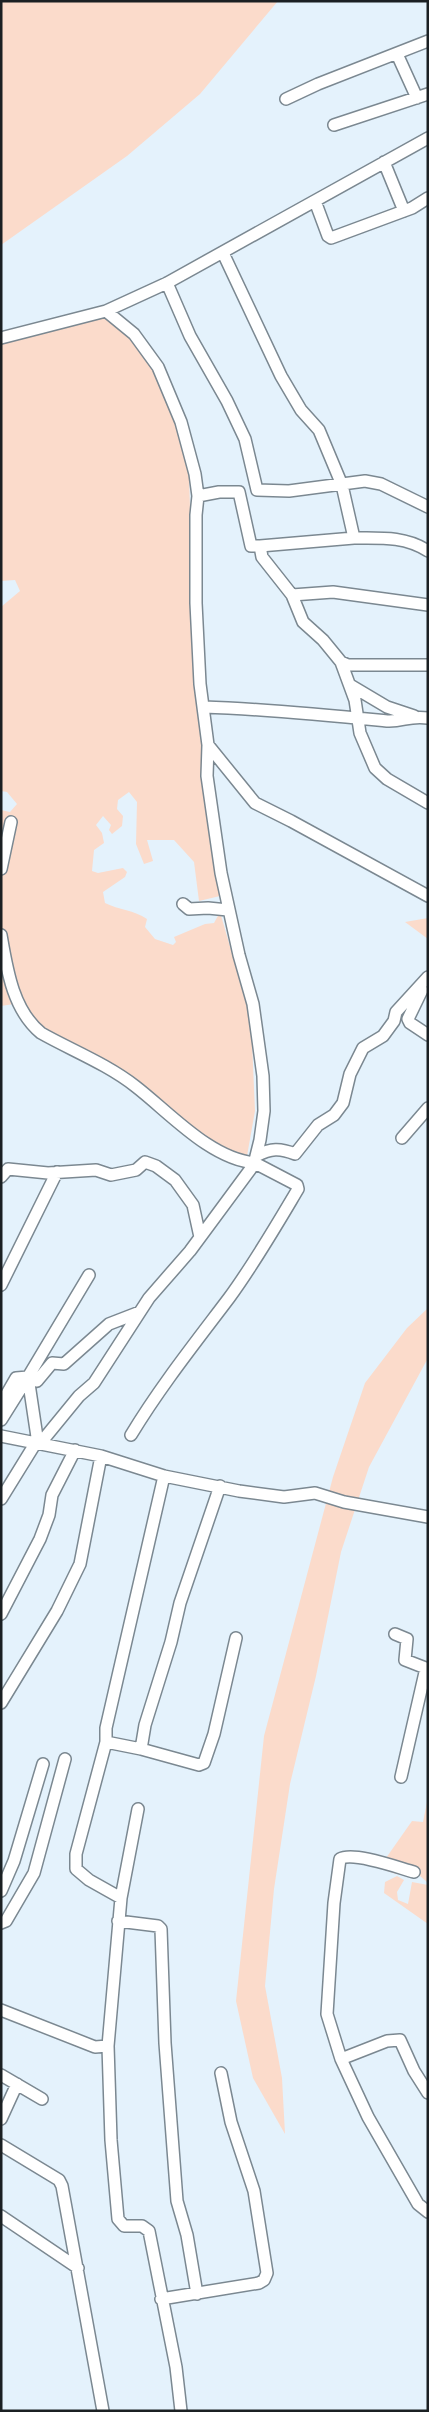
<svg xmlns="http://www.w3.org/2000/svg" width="429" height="2412" font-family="Helvetica,sans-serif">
  <rect width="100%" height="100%" fill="#e4f2fc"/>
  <path fill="#fbdbcb" d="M1 1H278L200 94 127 156 1 245Z
    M92 313 107 318 131 336 155 369 181 436 189 476 194 634 202 714 201 777 220 896 199 901 194 862 174 840H147L153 861 144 864 136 844 137 802 129 792 118 800 117 809 123 816 122 826 112 834 109 830 111 825 103 816 96 825 102 833 104 843 94 850 92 871 98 873 123 868 127 872 125 877 103 892 105 903C119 910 134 910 147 919L145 927 155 939 173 945 176 942 174 937 205 924 214 923 220 912 251 1019 255 1111 247 1156 237 1160 160 1106 42 1031 14 1004 1 1006V810L10 812 17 804 7 792 1 791V607L20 591 15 580 1 581V337Z
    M428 918V939L405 922Z
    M428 1308V1358L369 1467 341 1552 316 1676 290 1784 274 1889 265 1986 282 2078 285 2134 253 2078 236 2001 264 1736 333 1477 365 1383 407 1328Z
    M428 1797V1883L420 1876 396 1874 379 1868 412 1821 423 1822Z
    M397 1876 404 1880 397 1892 398 1900 408 1904 412 1882 428 1885V1924L384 1893 385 1882Z"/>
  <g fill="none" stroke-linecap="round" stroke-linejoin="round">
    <g stroke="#7b8891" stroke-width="14">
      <path id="street" d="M397 54 417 98
        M286 99 318 84 428 41
        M334 125 428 94
        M384 162 404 211
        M315 201 328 236 331 238 412 208 428 198
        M223 253 281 376 301 410 319 430 342 485 354 538C380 538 405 536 428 551
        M167 283 190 336 227 401 245 439 257 490 289 491 365 481 381 484 428 507
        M106 311 134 334 158 367 181 422 195 474 198 496 196 515V603L200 684 208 745 207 776 221 873 239 955 253 1004 263 1076 264 1111 260 1140 256 1156
        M1 338 106 311 167 283 428 138
        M198 496 219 492H239L251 546H260L262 557 292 595 303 622 323 640 341 662 355 700 360 733 375 768 387 779 428 803
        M260 546 354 538
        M292 595 333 592 428 605
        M341 662 348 665H428
        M350 685 387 707 414 716
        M204 707C266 709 326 715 387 721 403 722 409 715 428 718
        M208 745 255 803 291 821 428 896
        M1 869 11 822
        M183 904 189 909 208 908 228 910
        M1 935C7 970 13 1010 41 1033 71 1050 107 1064 135 1086 169 1112 210 1159 255 1163L256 1156C271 1148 280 1148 295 1154L318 1125 334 1115 343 1103 350 1074 363 1048 383 1036 394 1021 396 1012 428 977
        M422 990 408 1019 410 1023 428 1035
        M402 1138 428 1108
        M1 1177 8 1169 48 1173 96 1170 111 1175 136 1170 145 1162 156 1166 175 1180 193 1205 200 1237
        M1 1285 57 1172
        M28 1377 37 1437 43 1440
        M1 1404 16 1378 28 1377 89 1275
        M1 1420 28 1377 37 1381 52 1363 64 1364 109 1324 140 1312
        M1 1436 101 1456 164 1476 239 1491 284 1497 315 1493 344 1502 428 1517
        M164 1476 106 1728V1742L76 1854V1869L89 1880 121 1898 108 2046 111 2140 118 2219 124 2226H142L149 2231 176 2367 181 2411
        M1 1499 35 1444 43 1440 79 1396 94 1383 149 1298 190 1251 255 1163 297 1185 298 1189C276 1226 254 1264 229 1298 195 1343 160 1387 131 1435
        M1 1614 40 1539 49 1515 52 1495 75 1450
        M395 1634 407 1639 405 1660 428 1669
        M1 1703 57 1611 80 1564 101 1456
        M106 1742 141 1749 145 1725 171 1642 180 1603 220 1486
        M141 1749 199 1765 204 1763 214 1734 236 1638
        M401 1777 426 1668
        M414 1872C399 1868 353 1851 340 1859L334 1903 327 2014 341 2059 368 2117 418 2204 428 2212
        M1 1891 14 1861 43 1764
        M121 1898 138 1809
        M118 1921 158 1926 161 1929 165 2043 177 2201 187 2235 197 2294
        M1 1923 6 1921 34 1873 65 1759
        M1 2010 95 2047 108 2046
        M341 2059 387 2041 400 2040 414 2071 428 2093
        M1 2075 42 2099
        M1 2119 17 2084
        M1 2145 59 2180 62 2186 103 2411
        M1 2216 78 2268
        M161 2299 259 2283 264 2280 267 2273 254 2191 231 2122 221 2073"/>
    </g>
    <use href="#street" stroke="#fff" stroke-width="11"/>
  </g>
  <rect width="429" height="2412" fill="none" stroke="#1b2023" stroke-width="5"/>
</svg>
